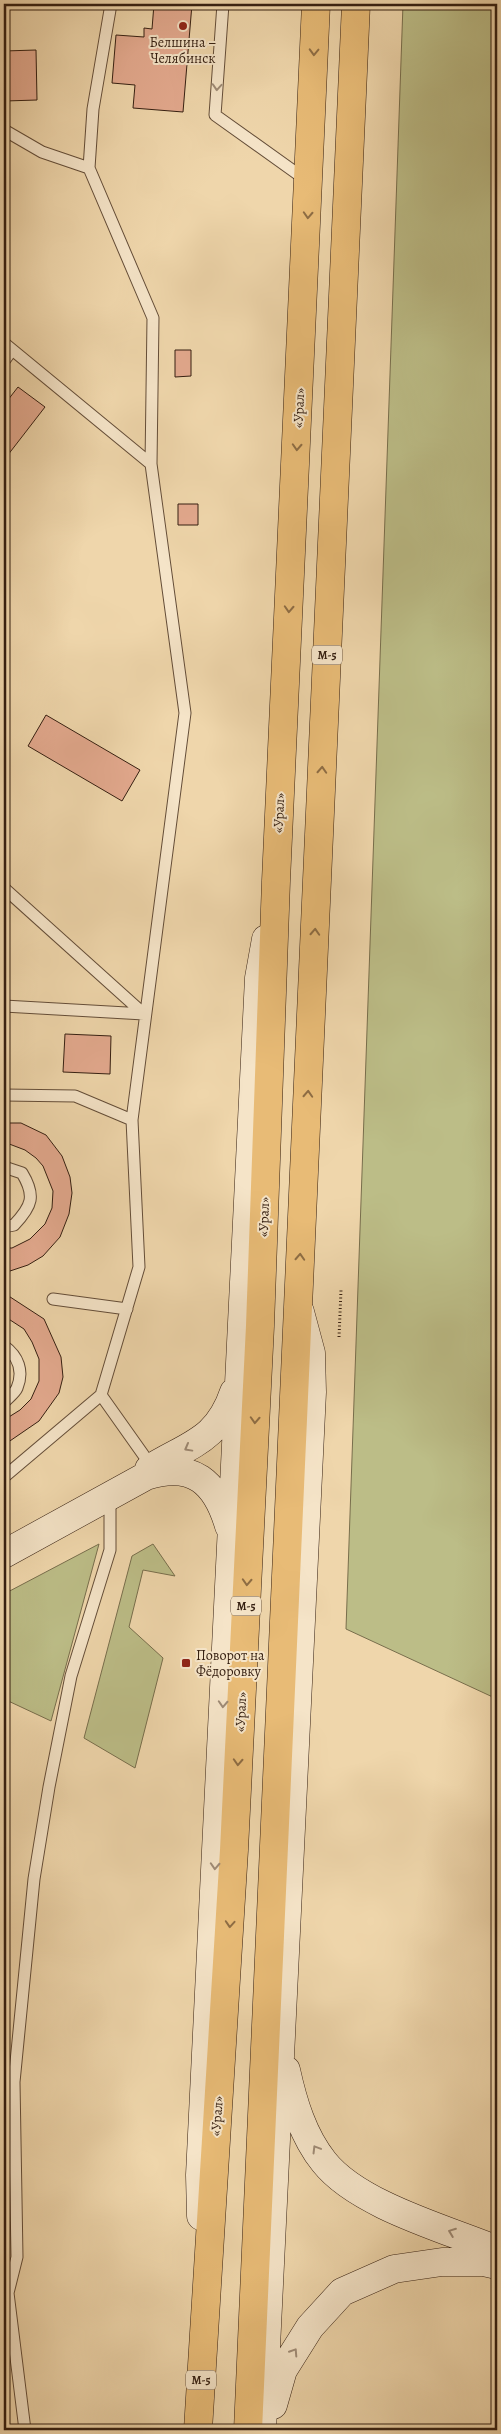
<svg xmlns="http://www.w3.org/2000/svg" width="501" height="2434" font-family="Alegreya,serif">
  <rect width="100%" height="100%" fill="#efd6ab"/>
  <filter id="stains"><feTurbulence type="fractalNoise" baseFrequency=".004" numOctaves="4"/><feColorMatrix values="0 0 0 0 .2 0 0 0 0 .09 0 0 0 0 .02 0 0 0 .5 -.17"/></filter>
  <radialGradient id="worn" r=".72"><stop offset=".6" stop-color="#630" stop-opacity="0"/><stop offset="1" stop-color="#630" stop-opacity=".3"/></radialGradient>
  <path fill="#bcbd87" stroke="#786e4c" d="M403 4H497V1699L346 1629Z
    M99 1544 51 1721 4 1699V1594Z
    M153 1544 175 1576 143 1570 129 1627 163 1658 135 1768 84 1738 132 1556Z"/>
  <path fill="#e3a98e" stroke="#351f11" d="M154 4H192L183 112 133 108 135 85 112 83 116 35 144 37V28L152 29Z
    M36 50 37 100 5 101 4 51Z
    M175 350H191V376L175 377Z
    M18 387 45 407 4 460V405Z
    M178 504H198V525H178Z
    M46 715 140 770 122 801 28 746Z
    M65 1034 111 1036 110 1074 63 1072Z
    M4 1123H21L46 1135 62 1156 70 1177 72 1193 69 1214 60 1237 43 1256 28 1265 4 1273V1248H12L30 1239 45 1224 52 1208 53 1191 43 1166 36 1158 25 1150 4 1142Z
    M4 1293 44 1319 61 1357 63 1377 59 1393 39 1421 4 1445V1420L20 1410 31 1399 39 1381V1359L32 1342 24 1329 4 1316Z"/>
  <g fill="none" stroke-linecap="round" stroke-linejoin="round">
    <g stroke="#644d38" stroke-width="13">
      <path id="lane" d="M111 4 93 109 89 168 153 318 151 464 185 713 132 1120 139 1267 101 1395 152 1467
        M223 4 215 115 306 180
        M4 130 42 152 89 168
        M4 343 151 464
        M4 361 12 350
        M4 888 144 1014
        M4 1006 144 1014
        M4 1095 75 1096 132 1120
        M4 1167 22 1173C36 1196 32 1206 14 1225L4 1227
        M53 1299 127 1309
        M4 1346C18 1356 24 1371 17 1388 15 1393 8 1398 4 1402
        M4 1477 101 1395
        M25 2430 8 2293 17 2257 14 2082 34 1879 49 1787 71 1676 110 1550V1496"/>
    </g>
    <g stroke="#351f11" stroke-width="29">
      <path id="secondary" d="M149 1469C189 1444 217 1442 234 1392
        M4 1554 146 1476C193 1461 216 1482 229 1526
        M286 2070C293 2102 303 2136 324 2162 358 2205 446 2229 497 2250
        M201 2216 200 2175 259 978 266 939
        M273 2405 283 2370 310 2327 342 2292 394 2269 442 2262H484L497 2265
        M262 2430 312 1392 311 1353 300 1312"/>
    </g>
    <g stroke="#351f11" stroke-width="29">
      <path id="primary" d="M198 2430 234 1850 260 1326 276 881 316 4
        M248 2430 356 4"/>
    </g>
    <path stroke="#351f11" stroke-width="3" stroke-dasharray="1 2.5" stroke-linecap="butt" d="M339 1337 341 1290"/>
    <use href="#lane" stroke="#f5e4c8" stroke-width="11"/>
    <use href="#secondary" stroke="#f5e4c8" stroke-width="28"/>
    <use href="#primary" stroke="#e8bb76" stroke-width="28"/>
  </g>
  <defs><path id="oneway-chevron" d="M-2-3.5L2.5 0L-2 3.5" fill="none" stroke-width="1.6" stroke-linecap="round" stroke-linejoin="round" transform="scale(1.25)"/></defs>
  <g stroke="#8e6d44">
    <use href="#oneway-chevron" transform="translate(314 52) rotate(92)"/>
    <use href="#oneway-chevron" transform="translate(308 215) rotate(93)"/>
    <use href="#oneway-chevron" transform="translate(297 447) rotate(93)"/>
    <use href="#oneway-chevron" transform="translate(289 609) rotate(93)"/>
    <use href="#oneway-chevron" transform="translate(322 770) rotate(-87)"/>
    <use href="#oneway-chevron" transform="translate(315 932) rotate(-87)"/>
    <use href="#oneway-chevron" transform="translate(308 1094) rotate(-87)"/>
    <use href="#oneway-chevron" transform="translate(300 1257) rotate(-87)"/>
    <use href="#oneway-chevron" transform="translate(255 1420) rotate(93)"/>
    <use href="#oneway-chevron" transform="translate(247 1582) rotate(93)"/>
    <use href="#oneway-chevron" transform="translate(238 1762) rotate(93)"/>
    <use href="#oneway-chevron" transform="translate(230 1924) rotate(94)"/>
  </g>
  <g stroke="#9f8b76">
    <use href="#oneway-chevron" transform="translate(217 87) rotate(94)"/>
    <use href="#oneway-chevron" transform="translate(188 1448) rotate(151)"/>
    <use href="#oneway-chevron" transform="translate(223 1704) rotate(93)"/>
    <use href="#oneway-chevron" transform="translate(215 1866) rotate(93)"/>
    <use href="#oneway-chevron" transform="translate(316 2149) rotate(-121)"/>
    <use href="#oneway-chevron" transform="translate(452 2232) rotate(-159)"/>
    <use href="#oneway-chevron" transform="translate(294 2352) rotate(-57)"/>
  </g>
  <g fill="#8f2418" stroke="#f5e4c8" stroke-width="2">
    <circle cx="183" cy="26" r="5"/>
    <rect x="181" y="1658" width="10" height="10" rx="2.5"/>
  </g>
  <g text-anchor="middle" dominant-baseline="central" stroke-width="4" stroke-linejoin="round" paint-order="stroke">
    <g fill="#f5e4c8" stroke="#6f5a48" stroke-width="1">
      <rect x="312" y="645.5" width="30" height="19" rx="4"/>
      <rect x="231" y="1596.5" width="30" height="19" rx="4"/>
      <rect x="186" y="2370.5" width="30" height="19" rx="4"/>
    </g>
    <g font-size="12" font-weight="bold" fill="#351f11">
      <text x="327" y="655">М-5</text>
      <text x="246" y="1606">М-5</text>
      <text x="201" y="2380">М-5</text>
    </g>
    <g font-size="14" fill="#351f11" stroke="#f5e4c8">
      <text x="183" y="42">Белшина –<tspan x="183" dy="16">Челябинск</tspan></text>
      <text x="196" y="1655" text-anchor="start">Поворот на<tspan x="196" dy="16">Фёдоровку</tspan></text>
    </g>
    <g font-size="14" fill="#351f11" stroke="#f5e4c8">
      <text transform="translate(299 408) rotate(-87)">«Урал»</text>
      <text transform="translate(279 813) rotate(-87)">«Урал»</text>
      <text transform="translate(264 1217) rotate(-88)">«Урал»</text>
      <text transform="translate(241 1712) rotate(-87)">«Урал»</text>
      <text transform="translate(217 2116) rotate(-86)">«Урал»</text>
    </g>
  </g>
  <rect width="501" height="2434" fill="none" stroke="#efd6ab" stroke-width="20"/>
  <rect x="5" y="5" width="491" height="2424" fill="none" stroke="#351f11" stroke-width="2.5"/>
  <rect x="10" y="10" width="481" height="2414" fill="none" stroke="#351f11"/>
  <rect width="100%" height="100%" filter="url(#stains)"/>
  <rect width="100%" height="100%" fill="url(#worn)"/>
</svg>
